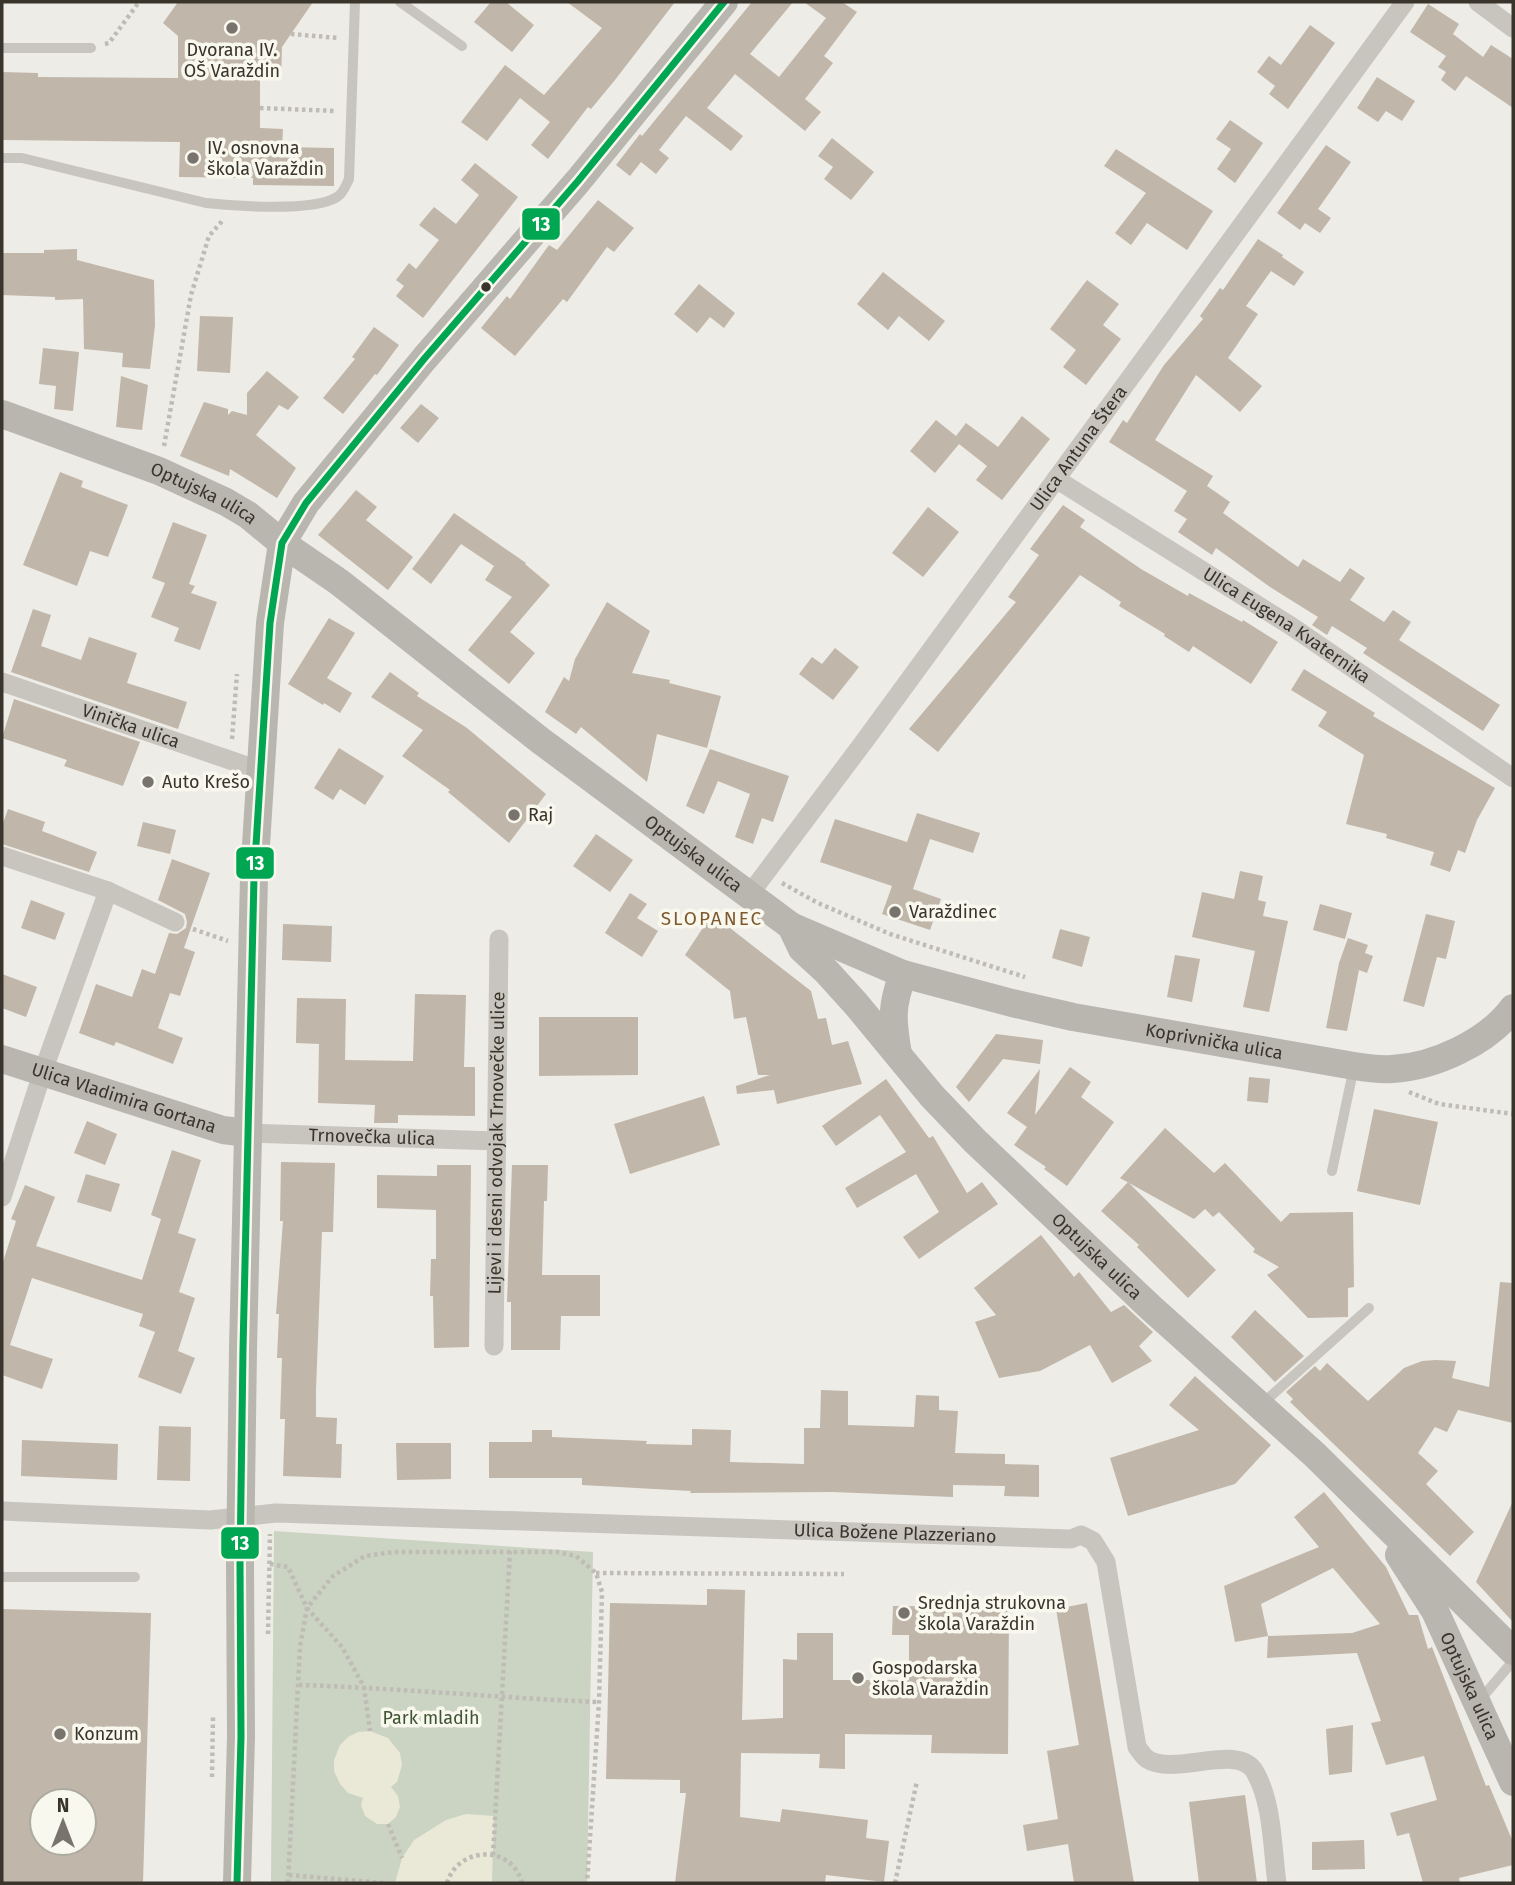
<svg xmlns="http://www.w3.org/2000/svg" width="1515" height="1885" font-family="'Fira Sans',sans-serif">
  <rect width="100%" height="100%" fill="#eeece6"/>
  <path fill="#cbd3c2" d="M274 1531 593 1552 587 1883H271Z"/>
  <path fill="#eae8d7" d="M370 1731 388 1738 400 1753 402 1765 397 1782 391 1787 398 1796 400 1807 396 1817 388 1824H377L365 1816 361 1805 363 1798 348 1793 340 1784 334 1771V1760L340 1745 348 1737 358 1732Z
    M466 1814 494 1816 492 1883H395L402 1858 414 1840 446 1820Z"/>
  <path fill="#c0b6aa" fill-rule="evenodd" d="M178 2H313L282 47 281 80H260V128L283 129 282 147 334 148V186L253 185V178L179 177 180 142 2 140V72L38 73V77L178 78V36L163 23Z
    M491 2H506L534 25 512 52 474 22Z
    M567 2H675L615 80 591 109 588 107 548 159 531 145 550 122 520 98 487 141 461 122 505 65 544 95 602 28Z
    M752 2H793L750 54 779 77 826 18 804 2H842L857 12 824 56 833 63 805 99 821 112 805 131 735 74 707 108 743 136 731 151 686 116 659 150 669 158 656 174 641 162 630 176 616 165 640 134 642 136Z
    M1428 4 1459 24 1453 34 1483 57 1491 45 1513 59V108L1466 76 1455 91 1441 80 1446 72 1438 67 1446 56 1410 32Z
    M1310 25 1335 43 1288 109 1269 94 1275 86 1257 72 1269 56 1281 65Z
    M1377 77 1415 101 1402 121 1386 111 1378 122 1357 108Z
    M1230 120 1263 143 1235 183 1217 169 1231 149 1216 139Z
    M832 138 874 172 851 200 824 179 833 167 818 156Z
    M1326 145 1351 162 1318 209 1331 218 1320 233 1305 223 1300 230 1277 213Z
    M1116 149 1213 211 1187 250 1147 223 1131 245 1115 233 1146 193 1104 166Z
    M475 163 518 197 423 318 396 296 404 286 396 280 409 263 416 269 439 240 419 225 434 207 456 224 479 195 461 180Z
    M598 200 634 228 614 252 607 247 567 302 563 299 515 356 481 328 507 296 510 299 549 245 557 250Z
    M1258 239 1283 255 1282 257 1304 272 1294 286 1271 271 1246 306 1258 314 1228 358 1262 386 1240 412 1196 375 1155 440 1213 476 1207 486 1230 502 1223 513 1288 560 1298 567 1303 559 1340 582 1350 568 1365 578 1350 600 1384 622 1393 610 1411 622 1399 640 1500 705 1483 731 1363 653 1367 648 1332 626 1327 635 1312 625 1318 617 1270 587 1216 548 1212 555 1178 532 1187 519 1174 511 1187 491 1109 442 1123 420 1127 423 1164 365 1203 319 1200 316 1220 288 1223 290Z
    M77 249V260L154 280 155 325 150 369 122 367 123 353 84 349 83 299 55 300V297L2 295V253H44V250Z
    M883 272 945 321 929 341 899 316 888 330 857 304Z
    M1087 280 1119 304 1103 325 1121 339 1086 385 1063 367 1076 350 1050 329Z
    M699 284 735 313 724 328 710 317 697 333 674 314Z
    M200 316 233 317 230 373 197 371Z
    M374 327 399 345 377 375 375 374 343 414 323 398 355 359 352 357Z
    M43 348 79 352 73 411 54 409 56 386 39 384Z
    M267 371 299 397 288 410 279 405 256 435 296 468 277 498 230 469 229 476 180 456 204 402 228 409V415L232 411 247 415V393Z
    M121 376 148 385 142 430 116 427Z
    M421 404 439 418 418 443 400 428Z
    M1022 416 1050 439 1002 500 976 480 987 466 959 444 935 473 910 451 936 420 956 436 966 423 998 447Z
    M60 472 83 481 81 487 128 505 108 557 90 551 77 586 23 565Z
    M356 490 377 507 366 520 413 557 388 590 318 535Z
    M1063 505 1085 520 1080 527 1141 569 1188 596 1189 593 1242 622 1243 620 1278 642 1251 684 1193 646 1189 652 1164 636 1165 634 1119 606 1121 602 1080 575 938 752 909 729 1016 602 1008 597 1039 555 1030 549Z
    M928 507 959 532 923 577 892 553Z
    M454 513 526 563 525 564 550 585 510 632 535 653 509 684 468 650 512 597 485 580 494 566 461 544 431 584 412 569Z
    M173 522 207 535 189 584 195 586 191 593 217 602 200 650 174 641 179 628 151 617 165 583 152 578Z
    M607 602 650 631 632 673 670 680 669 683 721 696 707 748 657 734 647 782 581 727 576 734 545 712 564 677 569 681 575 659Z
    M33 609 51 615 41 646 81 660 89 637 137 653 127 683 187 702 178 729 11 672Z
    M329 618 355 633 327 678 352 693 340 713 324 703 323 705 288 684Z
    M835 648 859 667 833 700 799 674 812 657 822 664Z
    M1304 669 1375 713 1373 716 1495 788 1477 820 1465 853 1458 850 1450 872 1430 865 1434 852 1386 838 1387 834 1346 824 1364 755 1318 726 1327 712 1291 690Z
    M390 672 419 693 417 696 467 728 546 794 509 843 448 792 450 790 402 756 423 730 371 697Z
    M14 699 140 742 123 786 64 766 67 760 2 738Z
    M339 748 384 776 365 805 340 789 333 800 314 788Z
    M710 749 789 776 773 822 762 818 753 844 735 837 750 794 718 781 704 814 686 806Z
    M8 809 45 822 42 831 97 852 89 872 2 844V826Z
    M917 813 980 833 973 853 930 839 913 889 941 899 930 930 882 914 892 886 820 862 835 819 907 842Z
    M143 822 176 830 170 854 137 846Z
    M596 834 633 860 610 892 573 866Z
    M172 859 210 873 184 948 195 952 180 996 170 993 158 1028 183 1038 173 1064 116 1042 114 1046 79 1033 96 984 132 997 142 969 155 974 169 933 177 934 186 928 187 922 185 914 158 900Z
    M1240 871 1263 876 1258 900 1266 902 1263 916 1288 921 1269 1012 1243 1007 1255 951 1192 937 1202 892 1234 899Z
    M630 893 647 904 637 918 658 931 642 957 605 933Z
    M31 900 65 913 55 940 21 928Z
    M1320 904 1352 913 1345 939 1313 930Z
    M712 914 811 991 818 1019 826 1018 832 1045 848 1041 862 1084 777 1104 774 1090 737 1094 736 1086 770 1075H758L746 1017 734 1019 730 991 685 955Z
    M1426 914 1455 921 1446 959 1437 957 1424 1007 1403 1001Z
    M283 924 332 926 331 962 282 960Z
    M1060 929 1090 937 1082 967 1052 958Z
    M1348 938 1368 945 1365 953 1373 956 1367 973 1359 970 1347 1031 1326 1028 1339 963Z
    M1175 955 1200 959 1192 1002 1167 997Z
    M2 974 37 987 26 1017 2 1008Z
    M415 994 466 995 464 1067H475V1116L398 1115V1123H374L375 1105 318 1103 319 1044 296 1043 297 998 346 999 345 1060 413 1061Z
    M539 1017H638V1075L539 1076Z
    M996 1034 1043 1040 1040 1064 1003 1059 969 1102 956 1087Z
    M1070 1067 1091 1082 1081 1097 1114 1122 1067 1186 1044 1169 1046 1167 1014 1145 1027 1127 1007 1113 1040 1069 1035 1115Z
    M1249 1077 1270 1079 1268 1103 1247 1101Z
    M886 1079 929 1138 933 1136 967 1193 982 1182 998 1204 919 1259 903 1237 939 1212 916 1174 857 1208 845 1188 906 1152 880 1115 836 1146 822 1126Z
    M704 1096 720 1145 630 1174 614 1124Z
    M1374 1109 1438 1122 1420 1205 1357 1191Z
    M87 1121 117 1134 105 1165 74 1153Z
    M1165 1128 1214 1173 1225 1163 1281 1222 1290 1213 1353 1212 1354 1287 1348 1288V1317L1308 1318 1267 1275 1279 1267 1253 1252 1255 1249 1219 1212 1213 1217 1205 1209 1194 1219 1120 1178Z
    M172 1150 201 1160 178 1233 196 1239 179 1292 195 1298 178 1351 195 1358 181 1394 138 1377 155 1332 139 1326 143 1314 32 1278 10 1345 53 1359 42 1389 2 1375V1265L16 1221 11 1219 25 1185 55 1197 36 1246 142 1280 161 1219 151 1215Z
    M281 1162 335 1163 333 1232H322L316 1390V1417L337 1418 336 1444H342L341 1478 283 1476 285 1419H280L282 1358H277L279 1314H276L283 1221H280Z
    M437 1165H471L469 1347 434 1348 433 1296H430L431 1259H436V1210L377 1208V1175L437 1176Z
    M512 1165H548L547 1201H544L542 1275H600V1316H561L560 1350H511V1302H507Z
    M86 1174 120 1184 111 1212 77 1202Z
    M1128 1182 1216 1270 1188 1298 1137 1247 1139 1245 1101 1211Z
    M1041 1235 1074 1277 1079 1272 1111 1312 1124 1305 1153 1332 1139 1346 1152 1361 1112 1383 1090 1345 1040 1371 999 1378 975 1322 996 1315 974 1288Z
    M1500 1282 1513 1283V1423L1458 1410 1447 1432 1435 1427 1418 1453 1438 1471 1426 1484 1474 1532 1450 1556 1290 1402 1293 1399 1286 1392 1315 1366 1320 1371 1327 1363 1368 1401 1404 1368 1422 1361 1436 1360 1456 1361 1452 1378 1489 1387Z
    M1255 1310 1304 1356 1275 1382 1231 1337Z
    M1195 1376 1271 1445 1235 1484 1128 1516 1110 1458 1199 1430 1169 1405Z
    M821 1390 848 1391V1425L914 1427 916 1395 939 1396V1410L958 1411 955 1453 1005 1454V1464L1039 1465V1497L1004 1496 1005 1486 953 1485V1497L833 1492 690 1493 691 1491 582 1485V1478H489V1442H532V1430H552V1437L647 1441 646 1444 692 1445V1429L731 1430 730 1462 804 1464V1428H820Z
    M159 1426 191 1427 190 1481 157 1480Z
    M22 1440 118 1444 117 1480 21 1476Z
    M396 1443H451V1479L397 1480Z
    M1324 1492 1386 1567 1409 1615H1418L1428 1649 1432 1647 1486 1786 1489 1785 1513 1842V1865L1459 1878 1460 1883H1423L1409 1833 1397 1836 1390 1813 1437 1800 1424 1756 1386 1765 1371 1723 1381 1721 1357 1653 1267 1658 1268 1636 1235 1642 1224 1586 1319 1547 1294 1517ZM1333 1568 1380 1624 1352 1633 1268 1636 1261 1604Z
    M1513 1501V1622L1476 1582Z
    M707 1589 745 1590 742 1720 783 1718V1659L797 1660V1633H833V1680H909V1635H892L893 1606 1009 1607 1008 1754 931 1753 932 1735 845 1734V1769L819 1768 820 1754 741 1753 740 1817 780 1822 782 1809 868 1820 866 1838 889 1841 884 1882 826 1875 825 1883H675L686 1793H680V1780L606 1779 610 1603 707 1605Z
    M1087 1603 1134 1883H1074L1068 1844 1027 1851 1023 1825 1058 1819 1047 1751 1079 1745 1056 1609Z
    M2 1609 151 1613 143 1883H2ZM42 1801H84V1843H42Z
    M1353 1725 1352 1772 1329 1775 1326 1729Z
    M1245 1795 1257 1883H1199L1189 1802Z
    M1364 1840 1365 1869 1312 1870V1842Z"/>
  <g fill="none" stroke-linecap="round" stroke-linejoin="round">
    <path stroke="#bebcb5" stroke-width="4.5" stroke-dasharray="3.5 3.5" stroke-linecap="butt" d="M291 34 339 38
      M105 44 109 43 139 2
      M260 108 336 111
      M164 446 191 295 209 236 223 220
      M232 739 237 674
      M782 883 818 903 890 934 1025 977
      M193 929 228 941
      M1409 1092 1439 1104 1513 1114
      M270 1564 288 1567 307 1608 342 1647 364 1687 370 1731
      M596 1573 844 1574
      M268 1634 270 1534
      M299 1685C399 1688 499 1698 599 1702
      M212 1777 213 1716
      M388 1824 402 1858
      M493 1855 510 1551
      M289 1875 383 1883
      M288 1883 300 1646 307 1608 333 1576 365 1556 394 1552H557L576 1556 596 1573 602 1592 599 1702 587 1883
      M447 1883C458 1846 512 1844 522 1883
      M895 1883 917 1781"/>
    <path stroke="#c8c5be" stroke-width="10" d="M400 2 462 46
      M2 48H91
      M2 158H22L206 203C234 206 314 212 337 197 343 194 346 185 349 179L355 2
      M1332 1171 1354 1067
      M1263 1403 1369 1308
      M2 1577H135
      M1480 1700 1513 1661"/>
    <g stroke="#c8c5be" stroke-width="19">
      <path d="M1478 2 1513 28"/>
      <path id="s1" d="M1056 479 1291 626 1513 778"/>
      <path id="s2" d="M2 682 259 770"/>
      <path d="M2 856 108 891 175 922"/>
      <path id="s3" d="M749 895 866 739 1405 2"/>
      <path id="s4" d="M248 1133 497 1141"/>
      <path d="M2 1197 42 1074 108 891"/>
      <path id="s5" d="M494 1346 499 939"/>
      <path id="s6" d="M2 1511 210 1520 276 1513 1071 1539 1081 1535 1093 1541 1106 1562 1137 1747C1140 1751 1143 1756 1147 1759 1175 1777 1238 1742 1255 1772 1273 1804 1272 1847 1277 1883"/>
    </g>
    <g stroke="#b8b6af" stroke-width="28">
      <path id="s7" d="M2 414 159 471 226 502 248 515 282 543 339 582 541 741 791 926 903 974 1012 1003 1073 1017 1354 1066C1366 1068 1380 1070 1392 1069 1434 1067 1488 1042 1513 1008"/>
      <path id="s8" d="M791 926 802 949 827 972 856 1004 932 1096 975 1141 1150 1307 1315 1455 1513 1651"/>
      <path d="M898 1054C892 1019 891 1007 903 974"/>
      <path id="s9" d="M2 1059 223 1130 248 1133"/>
      <path id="s10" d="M1399 1555 1435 1611 1513 1782"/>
      <path d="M237 1883 241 1737 240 1564 243 1349 254 877 270 623 282 543 306 503 424 359 578 181 724 2"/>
    </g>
    <g stroke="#f9f8ef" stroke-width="12">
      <path id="bus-1" d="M237 1883 241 1737 240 1564 243 1349 254 877 270 623 282 543 306 503 424 359 578 181 724 2"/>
    </g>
    <use href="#bus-1" stroke="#00a651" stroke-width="7"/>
  </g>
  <g fill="#78746d" stroke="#f9f8ef" stroke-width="2.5">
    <circle cx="232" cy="28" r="7"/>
    <circle cx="193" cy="158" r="7"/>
    <circle cx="148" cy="782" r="7"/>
    <circle cx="514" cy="815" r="7"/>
    <circle cx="895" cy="912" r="7"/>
    <circle cx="904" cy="1613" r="7"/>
    <circle cx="858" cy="1678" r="7"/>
    <circle cx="60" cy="1734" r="7"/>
  </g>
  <circle fill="#39342c" stroke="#f9f8ef" stroke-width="2.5" cx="486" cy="287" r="6"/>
  <g text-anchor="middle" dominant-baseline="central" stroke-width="7" stroke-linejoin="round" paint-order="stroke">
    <g font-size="18" fill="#39342c" stroke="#f9f8ef" text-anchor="start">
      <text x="232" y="50" text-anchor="middle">Dvorana IV.<tspan x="232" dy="21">OŠ Varaždin</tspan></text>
      <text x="207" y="148">IV. osnovna<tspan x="207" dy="21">škola Varaždin</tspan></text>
      <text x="162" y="782">Auto Krešo</text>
      <text x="528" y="815">Raj</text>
      <text x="909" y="912">Varaždinec</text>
      <text x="918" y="1603">Srednja strukovna<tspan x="918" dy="21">škola Varaždin</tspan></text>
      <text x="872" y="1668">Gospodarska<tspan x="872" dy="21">škola Varaždin</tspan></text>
      <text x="74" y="1734">Konzum</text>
    </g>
    <g font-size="18" fill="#39342c" stroke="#f9f8ef">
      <text stroke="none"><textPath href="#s3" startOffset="555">Ulica Antuna Štera</textPath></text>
      <text stroke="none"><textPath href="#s7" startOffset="217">Optujska ulica</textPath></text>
      <text stroke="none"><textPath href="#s1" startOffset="273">Ulica Eugena Kvaternika</textPath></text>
      <text stroke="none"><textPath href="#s2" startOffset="136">Vinička ulica</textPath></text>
      <text stroke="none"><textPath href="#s7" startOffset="826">Optujska ulica</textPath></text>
      <text stroke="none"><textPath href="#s7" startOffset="1388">Koprivnička ulica</textPath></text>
      <text stroke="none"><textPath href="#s9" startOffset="128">Ulica Vladimira Gortana</textPath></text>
      <text stroke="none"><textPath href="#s4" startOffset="124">Trnovečka ulica</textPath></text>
      <text stroke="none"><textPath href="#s5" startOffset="203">Lijevi i desni odvojak Trnovečke ulice</textPath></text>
      <text stroke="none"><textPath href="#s8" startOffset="452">Optujska ulica</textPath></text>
      <text stroke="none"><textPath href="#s6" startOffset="894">Ulica Božene Plazzeriano</textPath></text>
      <text stroke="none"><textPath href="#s10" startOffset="149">Optujska ulica</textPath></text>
    </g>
    <g font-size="18" fill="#3e5433" stroke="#f9f8ef">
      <text x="431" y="1718">Park mladih</text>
    </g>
    <g font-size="19" letter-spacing="2" fill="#7f5a2e" stroke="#f9f8ef">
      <text x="712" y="918">SLOPANEC</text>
    </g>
  </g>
  <g stroke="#f9f8ef" stroke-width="2.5">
    <rect x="521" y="207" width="40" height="34" rx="7" fill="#00a651"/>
    <rect x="235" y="846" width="40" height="34" rx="7" fill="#00a651"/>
    <rect x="220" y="1526" width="40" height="34" rx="7" fill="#00a651"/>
  </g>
  <g font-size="19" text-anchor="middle" font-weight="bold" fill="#fff">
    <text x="541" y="231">13</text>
    <text x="255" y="870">13</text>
    <text x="240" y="1550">13</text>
  </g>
  <rect width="1515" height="1885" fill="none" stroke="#39342c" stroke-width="7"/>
  <g transform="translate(63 1822)"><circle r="33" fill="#f9f8ef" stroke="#acaaa1" stroke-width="2"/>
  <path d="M0-5L12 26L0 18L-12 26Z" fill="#78746d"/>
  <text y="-10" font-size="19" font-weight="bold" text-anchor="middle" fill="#39342c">N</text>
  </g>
</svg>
